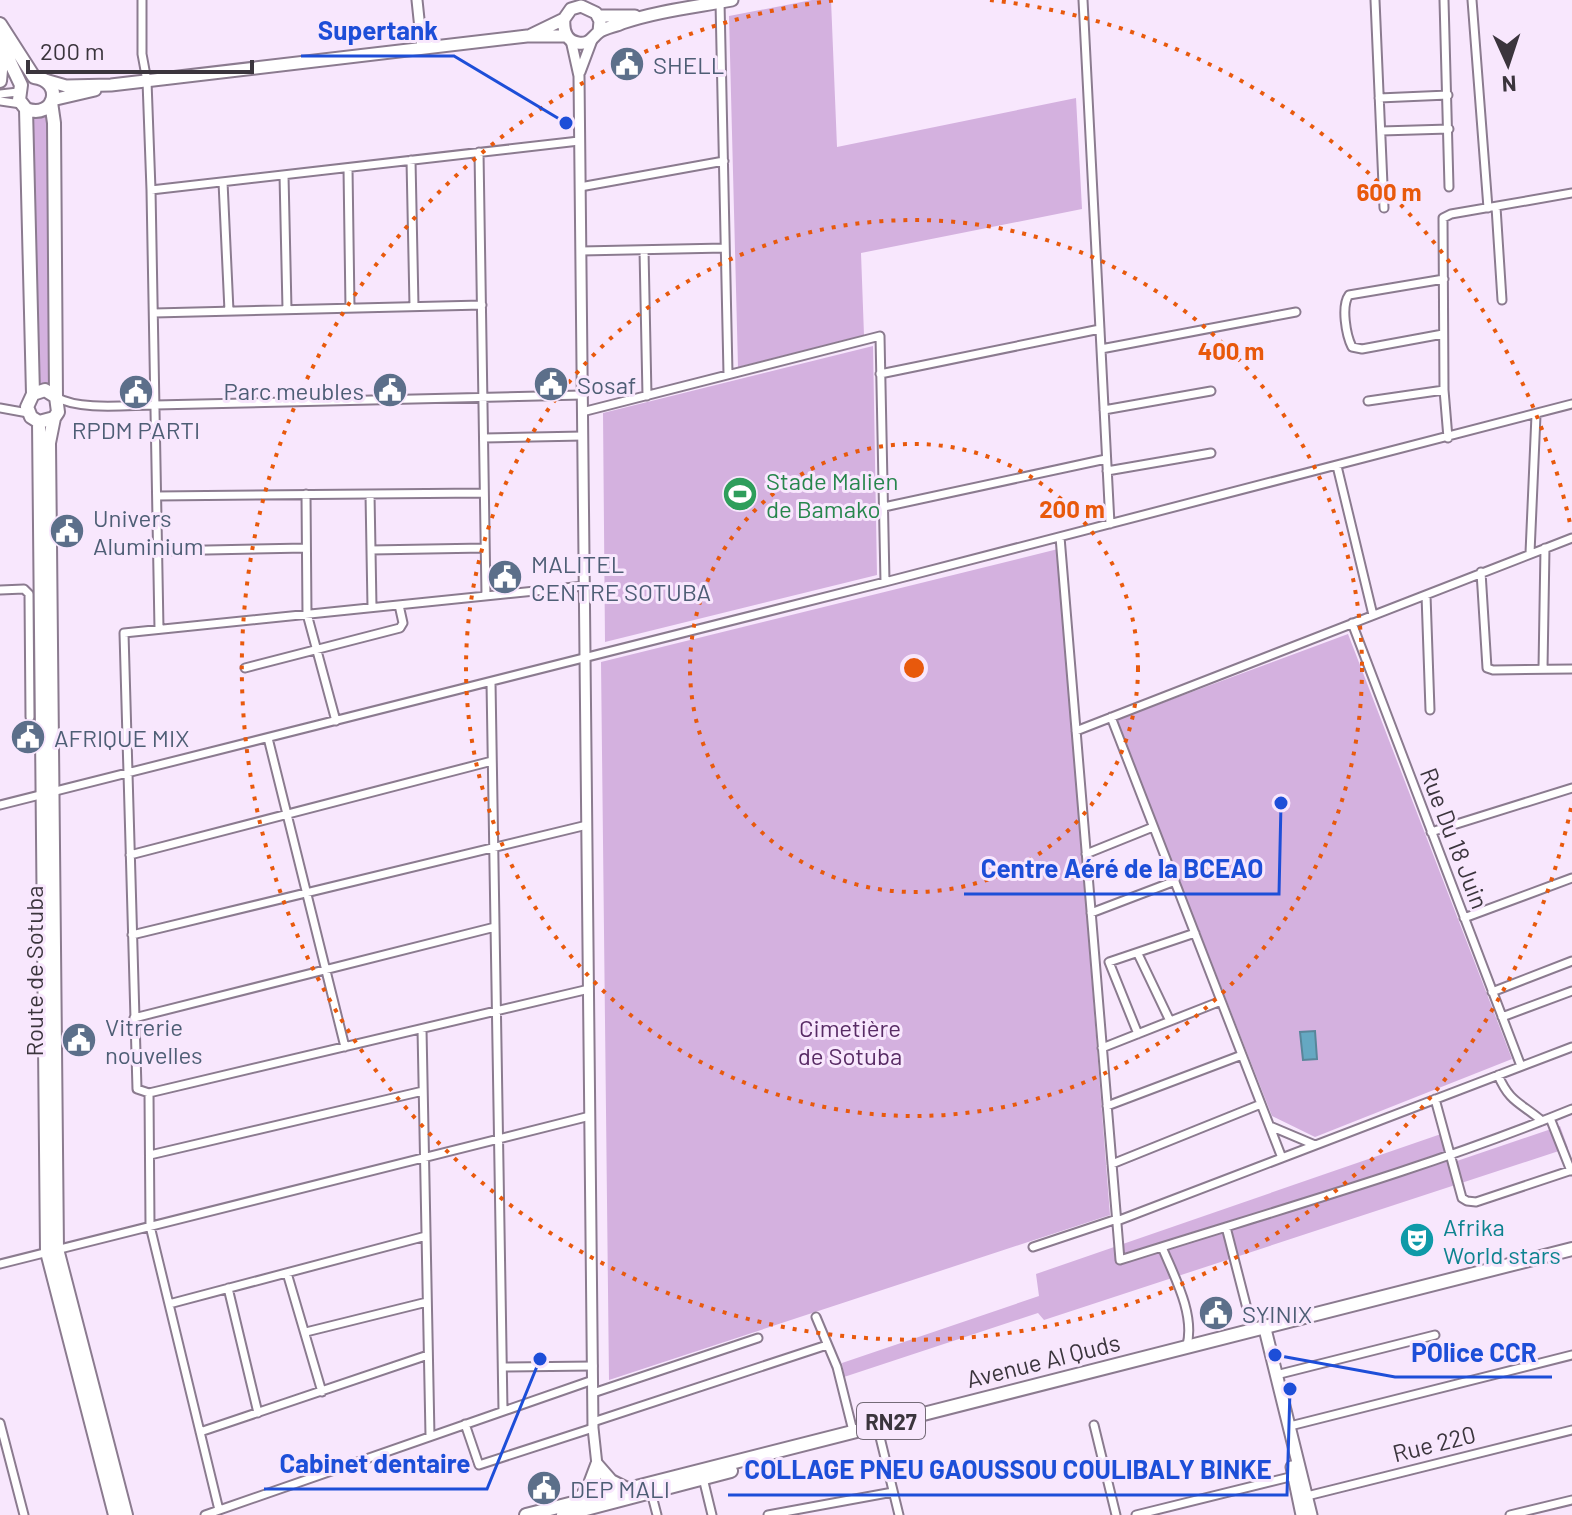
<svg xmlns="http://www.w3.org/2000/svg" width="1572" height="1515" font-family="Barlow,sans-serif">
  <rect width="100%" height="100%" fill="#f8e7fd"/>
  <path fill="#d4b1df" d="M812 0H831L837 147 1076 98 1082 209 861 253 864 335 738 367 729 16Z
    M50 112 53 384 45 389 35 385 32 117Z
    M873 346 877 575 605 642 603 413Z
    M1058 549 1110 1215 609 1380 601 662Z
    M1348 634 1512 1059 1315 1137 1272 1116 1116 720Z
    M1560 1126 1568 1148 1044 1320 1038 1313 844 1377 842 1363 1039 1296 1036 1274 1441 1134 1451 1163Z"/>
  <path fill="#65a8c2" stroke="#58869a" stroke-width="2" d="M1315 1031 1317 1059 1303 1060 1300 1032Z"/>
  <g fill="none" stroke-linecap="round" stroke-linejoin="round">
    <g stroke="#8b7b8f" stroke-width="11">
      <path id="minor" d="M142 0V54L147 81 151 190 159 629
        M1083 0 1110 524
        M1375 0 1384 208
        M1444 0 1449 187
        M1472 0 1488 208
        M720 2 728 374
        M0 94 18 92
        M1379 98 1448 95
        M0 101 21 104
        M1381 131 1449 129
        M479 152 486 596
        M411 160 414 306
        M348 168 350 308
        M284 175 287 309
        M223 182 229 311
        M580 187 724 161
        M151 190 579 141
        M1496 207 1502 300
        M644 250 647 396
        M581 251 725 248
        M154 313 482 305
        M1443 334 1362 349 1352 347C1346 335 1341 306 1349 295L1444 279
        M1101 349 1296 312
        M880 374 1100 329
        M56 397C80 411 128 405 155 405L582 395
        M1368 401 1444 390
        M0 408 28 413
        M1104 410 1211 391
        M582 412 880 336 885 582
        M484 438 583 436
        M1448 438 1444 390 1443 218 1451 214 1572 193
        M1337 466 1373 615
        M1107 471 1211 453
        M306 494 307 614 336 721
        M370 494 372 607
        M157 496 484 493
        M884 507 1106 459
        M1060 537 1120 1260C1271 1212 1425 1169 1572 1109
        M371 550 485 548
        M158 551 306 548
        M1530 553 1536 415
        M1481 572 1487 668 1493 670 1572 669
        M0 590 24 589 29 594 30 717
        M1426 595 1430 710
        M1352 623 1521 1066
        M245 668 400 628 403 623 399 605
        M1543 668 1545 548
        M491 682 503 1410
        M1111 717 1282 1158
        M1076 731 1572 538
        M268 738 345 1047
        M0 805 885 582 1572 404
        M1431 832 1572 788
        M1086 854 1153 827
        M130 855 492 761
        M1091 913 1175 881
        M1464 918 1572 878
        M132 935 587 825
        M1138 954 1170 1021
        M1492 992 1572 961
        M1502 1017 1572 991
        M134 1018 495 927
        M422 1029 430 1436
        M1138 1034 1109 962 1195 933
        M1102 1048 1221 1001
        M1498 1075C1510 1103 1520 1102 1542 1121
        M149 1093 589 989
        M1435 1099 1462 1198 1467 1201 1476 1202 1572 1170
        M1107 1106 1242 1055
        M1550 1118 1571 1171
        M1270 1126 1315 1145
        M150 1155 423 1091
        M1112 1164 1261 1104
        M1117 1221 1572 1047
        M1226 1227 1252 1328
        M1033 1247 1117 1219
        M1162 1247C1174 1276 1195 1314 1187 1345
        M0 1264 590 1116
        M287 1273 322 1392
        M228 1288 258 1413
        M169 1304 426 1236
        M816 1317 837 1367 853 1431
        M306 1332 427 1302
        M503 1367 593 1366
        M1276 1375 1435 1335
        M593 1393 758 1338
        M593 1422 827 1345
        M0 1423 24 1515
        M465 1424 479 1465 593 1428
        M877 1425 899 1515
        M1094 1425 1116 1515
        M1290 1426 1572 1355
        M200 1432 428 1355
        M703 1478 712 1515
        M651 1492 657 1515
        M1307 1496 1572 1430
        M219 1510 150 1226 149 1093 137 1089 124 633 584 586
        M205 1515 593 1380
        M768 1515 893 1492
        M1136 1515 1294 1476
        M1510 1515 1572 1500"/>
    </g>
    <g stroke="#8b7b8f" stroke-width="13">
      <path id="tertiary" d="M417 0 422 48
        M571 40 579 76 593 1428 597 1465 594 1503
        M580 72 592 40"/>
    </g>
    <g stroke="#8b7b8f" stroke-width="15">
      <path id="secondary" d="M598 16H635
        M564 19C563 30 566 41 578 43 590 45 592 37 599 32 604 28 616 26 622 23 657 11 695 7 732 0
        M531 35 564 19 571 9 581 6 596 13 600 21 599 32
        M45 80 66 86 111 85 527 36H567
        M52 100 95 90
        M1264 1325 1311 1515
        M1292 1467 1302 1515"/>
    </g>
    <g stroke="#8b7b8f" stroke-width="16">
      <path id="primary" d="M0 24 34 77C65 81 55 120 26 109
        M0 41 21 85 19 100 26 109 33 394 27 407 31 417 39 422 54 418 58 412 56 397 45 390 33 394
        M0 81 3 49
        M51 102 54 123 56 397
        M54 418 49 443 57 1249 126 1515
        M39 422 47 1252 115 1515
        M597 1465 611 1481 627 1489
        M578 1500 588 1489 597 1465
        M526 1515 1572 1249
        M563 1515 731 1471"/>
    </g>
    <use href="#minor" stroke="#fff" stroke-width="7"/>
    <use href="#tertiary" stroke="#fff" stroke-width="9"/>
    <use href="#secondary" stroke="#fff" stroke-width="11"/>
    <use href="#primary" stroke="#fff" stroke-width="12"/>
  </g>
  <g fill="none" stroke="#e8590c" stroke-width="4" stroke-dasharray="4 8">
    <circle cx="914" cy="668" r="224"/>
    <circle cx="914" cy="668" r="448"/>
    <path d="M1571 808A672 672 0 1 1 838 0M990 0A672 672 0 0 1 1571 528"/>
  </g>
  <defs>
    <g id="civic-disc" transform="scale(1.8)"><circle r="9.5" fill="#5c6f8a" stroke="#f8e7fd"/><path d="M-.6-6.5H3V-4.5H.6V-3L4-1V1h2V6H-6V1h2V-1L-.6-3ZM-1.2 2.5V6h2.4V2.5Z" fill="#fff"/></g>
    <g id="stadium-disc" transform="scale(1.8)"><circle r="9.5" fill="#2e9e5b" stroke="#f8e7fd"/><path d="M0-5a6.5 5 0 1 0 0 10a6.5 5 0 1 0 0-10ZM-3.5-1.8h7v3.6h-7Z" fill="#fff"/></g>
    <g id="theatre-disc" transform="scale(1.8)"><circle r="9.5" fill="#0f9aa8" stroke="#f8e7fd"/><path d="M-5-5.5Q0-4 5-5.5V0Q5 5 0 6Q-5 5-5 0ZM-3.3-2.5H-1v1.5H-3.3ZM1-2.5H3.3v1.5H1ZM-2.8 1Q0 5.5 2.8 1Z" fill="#fff"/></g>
  </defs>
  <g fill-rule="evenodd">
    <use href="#civic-disc" x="627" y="64"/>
    <use href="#civic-disc" x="551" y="384"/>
    <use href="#civic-disc" x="390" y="390"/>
    <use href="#civic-disc" x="136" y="392"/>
    <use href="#stadium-disc" x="740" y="494"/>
    <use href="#civic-disc" x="67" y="531"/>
    <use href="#civic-disc" x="505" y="577"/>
    <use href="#civic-disc" x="28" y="737"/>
    <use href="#civic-disc" x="79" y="1040"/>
    <use href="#theatre-disc" x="1417" y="1240"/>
    <use href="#civic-disc" x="1216" y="1313"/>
    <use href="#civic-disc" x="544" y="1488"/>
  </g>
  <g text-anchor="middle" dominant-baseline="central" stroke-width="6" stroke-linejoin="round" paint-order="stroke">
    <rect fill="#f8e7fd" stroke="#746a77" stroke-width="2" x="857" y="1403" width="68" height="36" rx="6"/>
    <g font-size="22" font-weight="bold" fill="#3b353d">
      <text x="891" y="1421">RN27</text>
    </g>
    <g font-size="24" fill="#4e5e75" stroke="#f8e7fd" text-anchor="start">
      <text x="653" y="64">SHELL</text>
      <text x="577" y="384">Sosaf</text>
      <text x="364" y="390" text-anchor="end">Parc meubles</text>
      <text x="136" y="429" text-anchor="middle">RPDM PARTI</text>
      <text x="93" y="517">Univers<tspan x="93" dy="28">Aluminium</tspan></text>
      <text x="531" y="563">MALITEL<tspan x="531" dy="28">CENTRE SOTUBA</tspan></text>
      <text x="54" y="737">AFRIQUE MIX</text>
      <text x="105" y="1026">Vitrerie<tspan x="105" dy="28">nouvelles</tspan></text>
      <text x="1242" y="1313">SYINIX</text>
      <text x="570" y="1488">DEP MALI</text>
    </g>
    <g font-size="24" fill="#27864d" stroke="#f8e7fd" text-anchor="start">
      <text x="766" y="480">Stade Malien<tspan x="766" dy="28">de Bamako</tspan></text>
    </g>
    <g font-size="24" fill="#3b353d" stroke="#f8e7fd">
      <text transform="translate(1455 838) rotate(69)">Rue Du 18 Juin</text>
      <text transform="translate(33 971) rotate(-90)">Route de Sotuba</text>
      <text transform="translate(1043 1360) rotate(-14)">Avenue Al Quds</text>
      <text transform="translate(1434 1443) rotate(-14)">Rue 220</text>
    </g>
    <g font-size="24" fill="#582b65" stroke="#f8e7fd">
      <text x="850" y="1027">Cimetière<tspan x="850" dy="28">de Sotuba</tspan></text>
    </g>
    <g font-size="24" fill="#0d838f" stroke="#f8e7fd" text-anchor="start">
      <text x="1443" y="1226">Afrika<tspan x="1443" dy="28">World stars</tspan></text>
    </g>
  </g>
  <circle cx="914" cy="668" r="12" fill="#e8590c" stroke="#f8e7fd" stroke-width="4"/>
  <g font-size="24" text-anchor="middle" font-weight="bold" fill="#e8590c" stroke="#f8e7fd" stroke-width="6" stroke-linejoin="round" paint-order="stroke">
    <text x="1389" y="201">600 m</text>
    <text x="1231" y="360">400 m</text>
    <text x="1072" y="518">200 m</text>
  </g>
  <path fill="none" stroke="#1d4ed8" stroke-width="3" d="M566 123L454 56H301M1281 803L1279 894H964M1275 1355L1395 1377H1552M540 1359L487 1489H264M1290 1389L1287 1495H728"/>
  <g fill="#1d4ed8" stroke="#f8e7fd" stroke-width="3">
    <circle cx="566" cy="123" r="8"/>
    <circle cx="1281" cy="803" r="8"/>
    <circle cx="1275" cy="1355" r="8"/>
    <circle cx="540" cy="1359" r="8"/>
    <circle cx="1290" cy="1389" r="8"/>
  </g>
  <g font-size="26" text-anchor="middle" font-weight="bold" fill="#1d4ed8" stroke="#f8e7fd" stroke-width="6" stroke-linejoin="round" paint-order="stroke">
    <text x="378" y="40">Supertank</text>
    <text x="1122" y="878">Centre Aéré de la BCEAO</text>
    <text x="1474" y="1362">POlice CCR</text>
    <text x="375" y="1473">Cabinet dentaire</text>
    <text x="1008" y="1479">COLLAGE PNEU GAOUSSOU COULIBALY BINKE</text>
  </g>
  <g transform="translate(1508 64) rotate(177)" stroke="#f8e7fd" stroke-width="6" paint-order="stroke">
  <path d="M0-6L14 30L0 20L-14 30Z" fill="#3b353d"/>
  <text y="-12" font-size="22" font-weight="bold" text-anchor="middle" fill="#3b353d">N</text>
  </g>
  <path d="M28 60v12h224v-12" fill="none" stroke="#3b353d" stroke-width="4"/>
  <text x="40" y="60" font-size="24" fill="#3b353d" stroke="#f8e7fd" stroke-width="6" paint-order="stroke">200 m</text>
</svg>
